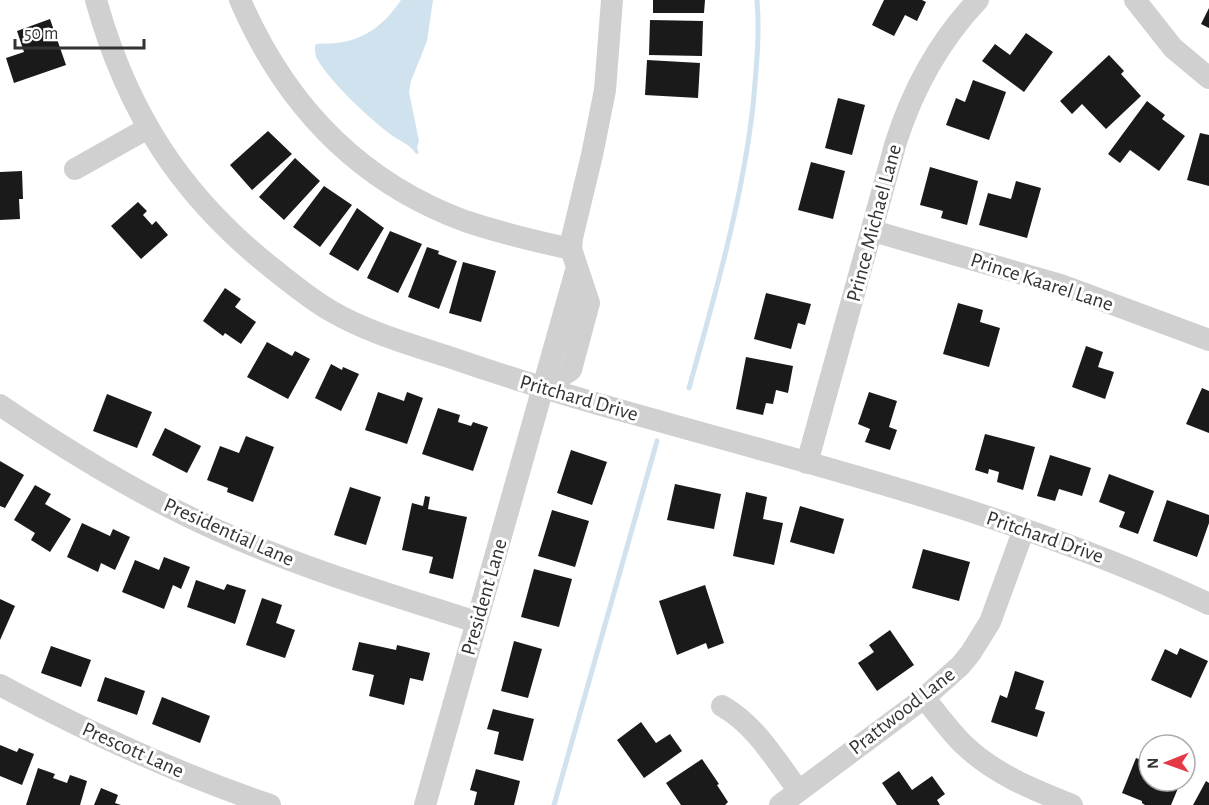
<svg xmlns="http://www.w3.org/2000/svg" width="1209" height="805" font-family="'Alegreya Sans',sans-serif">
  <rect width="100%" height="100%" fill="#fff"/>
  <path fill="#cfe2ee" d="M401 0H433L427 41 411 81 409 92 419 141 417 148 419 153 416 154C410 144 399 141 390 134 367 116 332 84 317 59 315 55 315 50 315 45L317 44C323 43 329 44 336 43 365 40 385 24 401 0Z"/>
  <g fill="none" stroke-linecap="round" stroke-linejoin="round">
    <path stroke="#cfe2ee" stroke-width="5" d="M689 388C715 295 742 202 753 106 756 71 760 35 757 0
      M554 805 657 441"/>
  </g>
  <path fill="#1a1a1a" d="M653 0H705L704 13H653Z
    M884 0H922L926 2 917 21 905 15 894 36 872 25Z
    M1209 8V28L1201 24Z
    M50 19 66 65 14 83 6 58 24 52 17 31Z
    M650 20 703 21 702 56 649 55Z
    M1026 33 1053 52 1024 92 982 61 995 44 1010 55Z
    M1109 55 1124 71 1121 74 1141 96 1106 129 1082 104 1072 114 1060 101Z
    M647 60 700 63 698 98 645 95Z
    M973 80 1006 92 989 140 946 125 956 98 965 102Z
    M838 98 865 105 852 155 825 148Z
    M1147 101 1165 115 1162 119 1185 136 1159 171 1130 150 1120 163 1108 154Z
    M268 131 292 154 252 190 230 165Z
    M1200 133 1209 135V186L1187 180Z
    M295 158 320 181 284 220 259 197Z
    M811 162 845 171 833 219 798 210Z
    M930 167 978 181 967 225 941 218 943 211 920 205Z
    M22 171 23 199H19L20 219 0 220V172Z
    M1016 181 1041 188 1027 238 979 225 988 193 1011 199Z
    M324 186 352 205 320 247 293 227Z
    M138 202 147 211 143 215 152 225 156 221 168 235 141 259 111 226Z
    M357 208 384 228 358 271 329 254Z
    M390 231 422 244 398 293 367 278Z
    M427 247 439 251 438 254 457 261 439 309 408 297Z
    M463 262 496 271 481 322 449 313Z
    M225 288 241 299 235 307 256 322 241 344 225 333 223 336 203 321Z
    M766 293 811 304 805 325 798 323 791 349 754 339Z
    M958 303 983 310 980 322 1000 328 989 367 943 354Z
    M267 342 292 356 295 351 310 359 288 399 247 377Z
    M1086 346 1103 352 1098 367 1114 372 1105 399 1072 387Z
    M746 357 793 366 788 393 776 390 773 404 766 403 763 415 736 409Z
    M331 364 342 370 343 367 359 374 341 411 315 398Z
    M1202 388 1209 391V433L1186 424Z
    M378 392 404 401 407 392 423 398 407 444 365 430Z
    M869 392 897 401 889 427 897 430 890 450 865 442 870 429 858 424Z
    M107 394 152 412 137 448 93 431Z
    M438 408 460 415 458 422 471 426 473 422 488 427 473 471 422 454Z
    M165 428 201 446 187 473 152 455Z
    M985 434 1035 447 1023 490 997 482 999 472 989 469 988 474 975 470Z
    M246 436 274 447 253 502 227 492 228 488 207 480 220 446 239 453Z
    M571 450 607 462 592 505 557 493Z
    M1050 455 1091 468 1082 496 1059 489 1055 501 1037 496Z
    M0 461 24 475 5 508 0 506Z
    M1109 474 1154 491 1138 534 1119 527 1125 512 1099 502Z
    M675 484 721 494 714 529 667 520Z
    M35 485 51 494 45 504 71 519 50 552 31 540 35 533 14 520Z
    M350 487 381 497 366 545 334 535Z
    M746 492 767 497 763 519 783 523 774 565 733 556Z
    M425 496 430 497 428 509 467 517 453 579 429 573 433 557 402 550 412 503 423 506Z
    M1167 500 1209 515V523L1197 557 1153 541Z
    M800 506 844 519 834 554 790 542Z
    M552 510 589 521 575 567 538 556Z
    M82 523 110 536 113 529 130 537 115 570 101 563 98 572 67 557Z
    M923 549 970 562 959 601 912 588Z
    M164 557 190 567 181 589 173 585 164 609 122 592 135 560 159 570Z
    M534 569 572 579 559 627 521 617Z
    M196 580 224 590 227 584 246 590 235 624 187 607Z
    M705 585 724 643 708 649 706 643 677 655 659 601Z
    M262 598 282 605 276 623 295 630 285 658 246 645Z
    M0 599 15 606 0 640Z
    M890 630 914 665 877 691 858 663 874 652 869 645Z
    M514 641 542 649 528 698 501 691Z
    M359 642 396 650 397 645 430 653 423 681 410 678 404 705 369 696 374 675 352 670Z
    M51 646 91 660 81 687 41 673Z
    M1180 648 1208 661 1191 698 1151 680 1165 649 1177 655Z
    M1015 671 1044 681 1035 709 1045 712 1037 737 991 722 1000 695 1007 698Z
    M105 677 145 691 137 715 97 701Z
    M162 697 210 716 200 743 152 724Z
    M493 709 534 719 523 761 494 754 499 732 487 729Z
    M641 722 656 743 670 734 682 751 644 778 617 740Z
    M0 745 17 752 19 748 34 754 22 785 0 776Z
    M1136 758 1149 763V781H1181L1171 805H1145L1142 803V801L1122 793Z
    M702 759 719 784 717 785 728 802 725 805H681L666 783Z
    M38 768 55 774 53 778 67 783 70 775 87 781 80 805H26Z
    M476 769 520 781 514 805H474L477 792 470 790Z
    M899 771 912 790 932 776 945 794 937 800 940 805H897L882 783Z
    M1206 781 1209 783V805H1193Z
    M101 788 118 795 115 803 121 805H94Z"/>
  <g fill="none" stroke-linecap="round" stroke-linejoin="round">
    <path stroke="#d0d0d0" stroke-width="22" d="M96 0C127 112 181 196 272 268 291 283 310 299 331 311 367 332 409 344 449 357 510 378 571 397 634 414 828 469 1026 517 1209 604
      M240 0C285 104 357 181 465 221 500 233 535 241 571 249
      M1135 0 1173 48 1209 78
      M75 169 148 128
      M873 231 1061 285 1209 340
      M543 388 571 370 589 303 571 249 572 238 592 155 605 90 612 0
      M0 405C69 452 141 496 217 530 301 568 389 594 476 622
      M807 463 896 142C913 89 939 41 978 0
      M0 685C87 732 176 773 270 805
      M924 698C937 713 949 730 963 744 994 774 1032 789 1072 805
      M722 706C756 725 776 761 799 791
      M425 805 577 267
      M780 805 924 698 960 666 970 654 990 622 1024 529"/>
  </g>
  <g text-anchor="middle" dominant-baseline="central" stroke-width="6" stroke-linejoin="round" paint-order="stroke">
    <g font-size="21" fill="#333" stroke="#fff">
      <text transform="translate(874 223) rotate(-75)">Prince Michael Lane</text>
      <text transform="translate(1042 282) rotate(18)">Prince Kaarel Lane</text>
      <text transform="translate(579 398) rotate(16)">Pritchard Drive</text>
      <text transform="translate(229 532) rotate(24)">Presidential Lane</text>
      <text transform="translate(1045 537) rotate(19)">Pritchard Drive</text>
      <text transform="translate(484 597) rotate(-74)">President Lane</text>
      <text transform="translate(902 711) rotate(-38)">Prattwood Lane</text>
      <text transform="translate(133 750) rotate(24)">Prescott Lane</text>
    </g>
  </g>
  <g transform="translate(1167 763) rotate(269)"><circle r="28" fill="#ffffff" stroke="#adadad" stroke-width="1.5"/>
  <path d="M0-4.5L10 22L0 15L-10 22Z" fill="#e63946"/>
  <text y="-9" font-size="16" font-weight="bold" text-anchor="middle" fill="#333333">N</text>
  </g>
  <path d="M15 39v9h129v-9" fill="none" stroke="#333333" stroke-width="3"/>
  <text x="24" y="39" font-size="18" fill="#333333" stroke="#ffffff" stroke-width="4.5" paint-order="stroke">50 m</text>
</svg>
